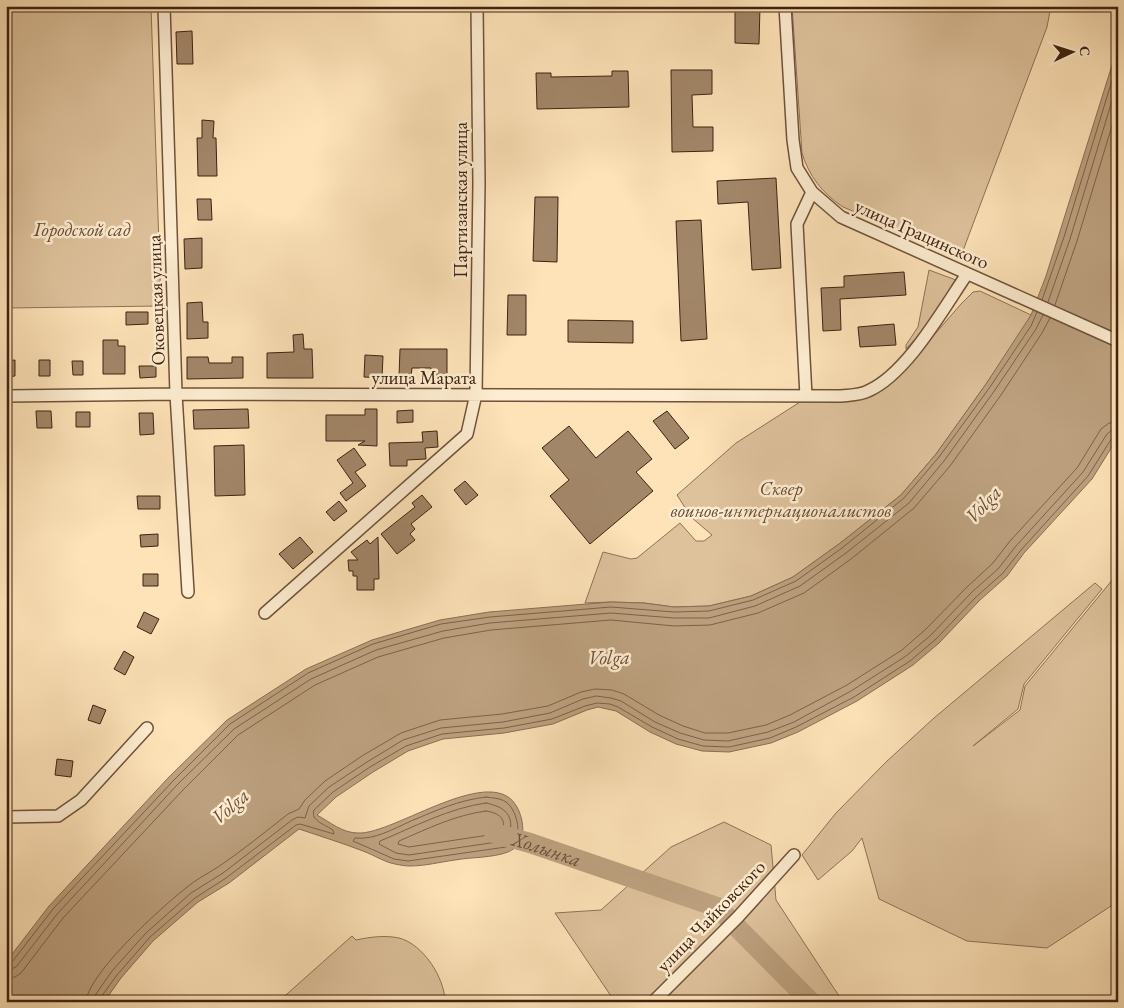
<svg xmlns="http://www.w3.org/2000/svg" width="1124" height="1008" font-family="'EB Garamond',serif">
  <rect width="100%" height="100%" fill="#fee3b8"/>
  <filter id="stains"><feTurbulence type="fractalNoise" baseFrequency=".004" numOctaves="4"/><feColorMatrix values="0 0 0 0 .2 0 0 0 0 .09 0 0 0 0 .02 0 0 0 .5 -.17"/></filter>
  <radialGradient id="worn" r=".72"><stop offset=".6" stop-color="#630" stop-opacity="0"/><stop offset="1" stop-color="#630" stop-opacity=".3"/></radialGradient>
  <path fill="#dec29c" stroke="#8e7256" d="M6 6H151L161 306 6 308Z
    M792 6H1051L1047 27 961 256 843 207C822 193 809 176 802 153Z
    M929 270 956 280V285L924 329 906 349V345L918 327Z
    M980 291 1031 315 1027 323 986 384 936 454 901 495 839 544 793 577 751 596 709 606 674 607 644 603 611 602 585 603 603 552 631 559 637 558 680 523 696 541H704L712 535 691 517 677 495 736 443 800 402 872 393 895 380 961 304 973 292Z
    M1118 573V898L1111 906 1047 948 967 941 879 899 862 838 852 851 818 880 802 855 836 813 886 762 934 718 1095 583 1102 589 1024 684 1018 709 973 746 1020 710 1025 686Z
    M724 822 771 845 776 900 843 1002H615L555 913 601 910 671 847Z
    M352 936 356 940C370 937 385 935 399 938 423 944 445 978 445 1002H278Z"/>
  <path fill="#bda17f" stroke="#8b6e53" d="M1118 46V437L1092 479 1024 553 1007 576 980 600 939 643 913 665 857 701 798 732 771 743 729 752 702 751 676 744 650 732 616 711 598 707 587 710 553 724 504 733 443 739 408 751 373 772 336 797 317 815C330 822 342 833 358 833 394 835 495 759 518 809 523 819 526 837 517 846 516 848 510 851 508 852 492 858 472 857 455 860 440 862 425 866 410 866 405 866 400 865 395 864 384 862 374 855 363 851 342 843 320 836 299 829L229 883 198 902 153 941 121 978 104 1002H6V962L49 906 169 777 227 720 306 669 372 640 440 620 489 612 611 602 644 603 674 607 709 606 751 596 793 577 839 544 901 495 936 454 986 384 1031 315 1046 276Z"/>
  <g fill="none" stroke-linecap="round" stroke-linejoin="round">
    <path stroke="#7e6248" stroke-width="1" d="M1042 300 1064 237 1118 61
      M1048 302 1070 239 1118 81
      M1055 305 1077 241 1118 106
      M486 797C492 798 500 798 506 802 516 809 523 833 513 843 511 844 508 845 506 847L408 861 394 859 353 841 355 838C375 840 393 829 411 821 435 811 459 800 486 797Z
      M486 803C506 807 515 816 509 837L504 841 409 855 396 853 379 844 380 841C414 827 449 808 486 803Z
      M486 811C499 813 507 818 502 833L409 847 398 844 399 841C427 829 455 815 486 811Z
      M6 964 12 962 53 909 173 781 230 724 308 673 373 644 441 624 490 617 611 607 674 612 709 611 753 600 796 581 842 548 904 498 939 457 990 387 1031 326 1037 312
      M6 971 16 967 58 913 177 785 234 729 311 679 376 650 443 631 490 623 611 613 674 618H709L755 606 800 586 846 553 909 503 944 461 995 390 1036 329 1043 315
      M6 978 15 977 21 973 63 918 183 790 238 735 315 685 378 657 444 638 491 630 611 620 674 626 710 625 758 613 804 593 851 559 914 508 950 466 1001 395 1042 333 1050 318
      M86 1002C87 974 163 906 186 888 195 880 207 874 218 867 242 851 265 832 288 814L299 809 305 800 325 781 362 756 401 733 440 720 502 714 548 706 581 692 595 689 612 690 624 694 659 715 683 726 705 733H728L766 725 790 715 847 685 902 650 926 629 967 587 993 563 1010 541 1077 468 1101 429 1109 423 1118 422
      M94 1002 96 994 112 971 146 933 191 893 223 873 292 820 298 817 305 818 309 806 329 787 367 762 403 740 441 728 503 722 550 713 583 699 596 696 611 698 621 701 655 722 680 733 704 740 728 741 768 732 794 722 851 691 906 656 931 635 972 592 998 569 1016 546 1083 472 1107 434 1112 430H1118
      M100 1002 101 997 117 975 150 937 195 898 226 878 296 825 300 824 334 834 333 830C326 825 310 821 314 810L333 792 370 767 406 746 442 734 504 728 552 719 585 706 597 703 610 704 618 707 652 727 678 739 703 746 729 747 770 738 796 727 854 697 910 661 936 639 976 597 1003 573 1021 550 1088 476 1112 438 1118 436"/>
    <path stroke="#bda17f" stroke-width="20" id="s1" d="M494 833 530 843 717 907 811 1002"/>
  </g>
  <path fill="#a28668" stroke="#3f2211" d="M735 6H760L759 44 735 43Z
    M192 31 193 64H177L176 32Z
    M671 70H712V94L692 95 693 127H713V151L672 152Z
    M612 71H628L629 107 537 109 536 73H551V77L612 76Z
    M202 120 214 121 213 138H216L217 176H198L197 138H202Z
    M776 178 781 268 752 270 748 202 718 204 717 181Z
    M535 197H558L557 262 533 261Z
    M197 199H211L212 220H198Z
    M701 220 707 339 681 341 676 221Z
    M202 238V268L185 269 184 239Z
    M904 272 906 295 840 299 841 330 823 331 821 288 844 287V276Z
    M508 295H526V335H507Z
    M202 302 203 322H208V338L187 339V303Z
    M126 312H148V324L126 325Z
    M568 320 633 321V343L568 342Z
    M894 324 896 345 860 347 858 327Z
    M303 334 304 349H312L313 378H267V353L294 352 293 335Z
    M103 340H118V346H125V374H103Z
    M400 349H447V375H431V368H412L411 377H399Z
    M365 355 383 356 382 378 364 377Z
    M187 357H208L209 363H232V357H243V378L187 379Z
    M15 360V376L6 377V361Z
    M39 360H50V376H39Z
    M72 361H83V375H73Z
    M139 366H156V377L140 378Z
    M248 409 249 428 194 429 193 410Z
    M365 409H377V446L358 445 365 441H326V415H365Z
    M413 410V422L397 423V411Z
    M36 411H51L52 428H37Z
    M667 411 689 438 675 449 653 421Z
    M76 412H90V427H76Z
    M139 413H153L154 434 140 435Z
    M569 426 596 458 628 431 652 459 636 472 653 491 590 544 550 496 569 480 542 448Z
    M437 431 438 447 425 448 426 459 407 460V466H390L389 443 423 442 422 432Z
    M244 445 245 495 215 496 214 446Z
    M354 448 366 465 355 472 366 486 346 501 340 493 353 483 337 460Z
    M465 481 478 495 466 505 454 490Z
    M422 495 432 507 411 524 415 529 410 534 415 540 397 554 381 534 415 507 412 503Z
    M137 496H160V509H138Z
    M339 501 347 511 334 521 326 512Z
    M158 534V546L141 547 140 535Z
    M300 537 313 552 293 569 279 554Z
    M378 537 379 579H374V590H357V576H353V571H349L348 560H358L351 552 367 540 370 544Z
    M143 574H158V586H143Z
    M144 612 159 619 151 634 137 627Z
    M124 651 134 657 125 675 114 669Z
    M93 705 106 710 100 724 88 720Z
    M57 759 73 761 71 777 55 775Z"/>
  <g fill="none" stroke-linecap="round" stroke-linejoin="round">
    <g stroke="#6f523b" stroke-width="14">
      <path id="minor" d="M164 6 176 394 188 592
        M785 6 793 140 797 168 812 192 841 217 1118 341
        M6 396 176 394 841 396C850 395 861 395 868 391 907 374 943 309 967 274
        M806 396 797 224 812 192
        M265 613 467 434 476 394 479 183 477 6
        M6 817 58 816 81 800 147 728
        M653 1002 738 917 794 855"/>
    </g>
    <use href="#minor" stroke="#feedd1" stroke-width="11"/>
  </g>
  <g text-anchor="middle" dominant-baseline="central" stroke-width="5" stroke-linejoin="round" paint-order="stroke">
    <g font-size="19" fill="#3f2211" stroke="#feedd1">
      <text transform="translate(460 200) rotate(-90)">Партизанская улица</text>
      <text transform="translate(922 234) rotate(24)">улица Грацинского</text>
      <text transform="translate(156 300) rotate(-92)">Оковецкая улица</text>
      <text x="424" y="377">улица Марата</text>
      <text transform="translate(711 916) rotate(-46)">улица Чайковского</text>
    </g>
    <g font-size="19" font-style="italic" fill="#674a34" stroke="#feedd1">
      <text x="82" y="229">Городской сад</text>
      <text x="781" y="488">Сквер<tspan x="781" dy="22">воинов-интернационалистов</tspan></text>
    </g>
    <g font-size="20" font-style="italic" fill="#6b4e38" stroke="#feedd1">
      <text transform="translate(983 504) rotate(-47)">Volga</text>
      <text transform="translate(609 657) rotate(-1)">Volga</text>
      <text transform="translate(230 806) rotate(-41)">Volga</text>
      <text stroke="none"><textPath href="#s1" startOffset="55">Холынка</textPath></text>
    </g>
  </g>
  <rect width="1124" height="1008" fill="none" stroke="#fee3b8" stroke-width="25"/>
  <rect x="8" y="8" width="1109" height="993" fill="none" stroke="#3f2211" stroke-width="2.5"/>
  <rect x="12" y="12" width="1099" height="983" fill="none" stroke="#3f2211"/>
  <g transform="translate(1072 52) rotate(86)" stroke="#feedd1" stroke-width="4" paint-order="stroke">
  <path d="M0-4L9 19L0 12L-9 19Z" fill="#3f2211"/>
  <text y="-8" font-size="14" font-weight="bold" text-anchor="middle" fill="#3f2211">С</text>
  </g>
  <rect width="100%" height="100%" filter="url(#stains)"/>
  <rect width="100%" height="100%" fill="url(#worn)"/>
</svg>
